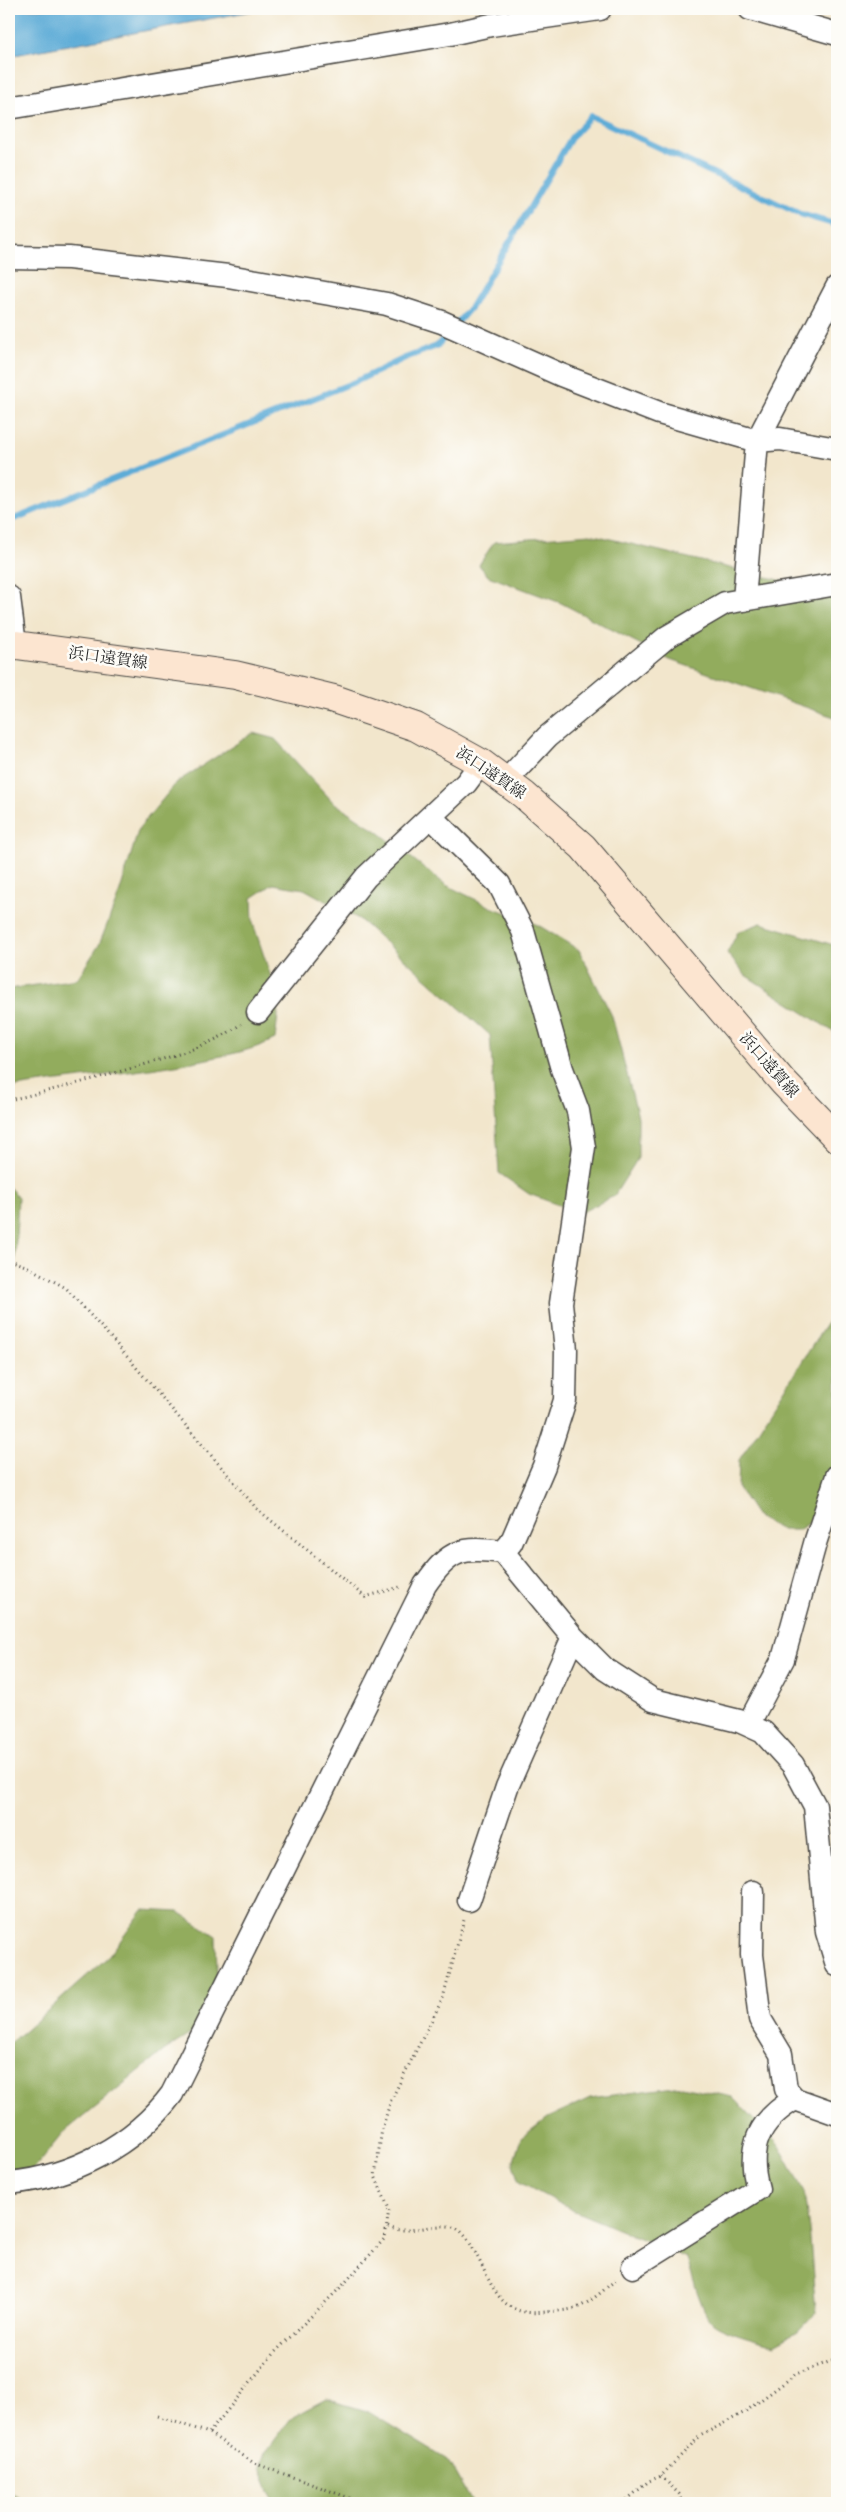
<svg xmlns="http://www.w3.org/2000/svg" width="846" height="2512" font-family="'Libre Bodoni','Noto Serif JP',serif">
  <rect width="100%" height="100%" fill="#fdfcf7"/>
  <filter id="ink" filterUnits="userSpaceOnUse"><feTurbulence type="fractalNoise" baseFrequency=".02" numOctaves="2"/><feDisplacementMap in="SourceGraphic" scale="10" xChannelSelector="R" yChannelSelector="G"/><feConvolveMatrix kernelMatrix="1 2 1 2 8 2 1 2 1" color-interpolation-filters="sRGB"/></filter>
  <filter id="wash" filterUnits="userSpaceOnUse"><feTurbulence type="fractalNoise" baseFrequency=".0096" numOctaves="4" result="noise"/><feDisplacementMap in="SourceGraphic" scale="20" xChannelSelector="R" yChannelSelector="G"/><feGaussianBlur stdDeviation="1.12" result="paint"/><feColorMatrix in="noise" values="0 0 0 0 0 0 0 0 0 0 0 0 0 0 0 0 0 1.4 0 .05"/><feComposite in="paint" operator="in"/></filter>
  <g filter="url(#wash)">
    <rect width="100%" height="100%" fill="#f2e6cc"/>
    <path fill="#92ac5d" stroke="#5e6c44" d="M590 534 837 594V718L670 660 561 603 488 576 479 565 494 542Z
      M253 733 275 739 333 802 377 831 446 885 491 907 538 925 579 950 612 1016 638 1117V1158L614 1196 580 1213 529 1194 499 1173 490 1035 359 919 304 889 273 884 252 898 253 923 274 986 278 1015 275 1039C250 1052 225 1055 198 1061 135 1073 72 1078 9 1088V989L77 979 99 945 119 894 139 828 177 782Z
      M761 923 837 946V1034L745 975 727 953 738 932Z
      M9 1187 18 1197 15 1261 9 1270Z
      M837 1307V1500L829 1511 798 1530H782L758 1518 738 1488 739 1460Z
      M143 1910 179 1912 216 1936 217 1973 200 2028 165 2050 63 2133 9 2199V2043L25 2031 109 1956Z
      M682 2086 732 2097 778 2143 804 2192 810 2238 816 2313 798 2332 774 2345C758 2340 724 2332 712 2322 702 2313 691 2272 687 2258L572 2210 519 2182 513 2164 521 2138 547 2118 590 2098Z
      M326 2399 367 2411 449 2461 473 2503H274L260 2468 265 2453 292 2417Z
      M9 2493H10L29 2503H9Z"/>
    <path fill="#5dacd7" stroke="#446c81" d="M9 9H263L9 56Z"/>
    <g fill="none" stroke-linecap="round" stroke-linejoin="round">
      <path stroke="#5dacd7" stroke-width="6" d="M9 521 357 381 405 358 437 346 471 307 571 138 591 116 800 214 837 225"/>
    </g>
  </g>
  <g filter="url(#ink)">
    <g fill="none" stroke-linecap="round" stroke-linejoin="round">
      <g stroke="#494743" stroke-width="25">
        <path id="minor" d="M750 9 837 34
          M9 108 450 34 491 25 600 9
          M9 257 69 258 228 276 387 304 442 322 561 375 659 413 757 441 780 439 837 449
          M9 597 15 645
          M744 600 757 441 837 287
          M505 782 547 737 667 637 725 603 837 584
          M431 817 499 884 523 931 562 1069 578 1111 584 1147 561 1303 566 1350 565 1400 544 1466 511 1543 503 1552
          M258 1012 366 877 466 783 481 763
          M748 1725 783 1659 816 1540 837 1476
          M753 1892 752 1955 760 2019 781 2054 786 2089 795 2099
          M469 1900 507 1787 573 1637
          M9 2183C72 2177 134 2145 172 2094L425 1585C450 1549 461 1547 503 1552L573 1637 605 1669 653 1700 739 1721 763 1732 793 1765 815 1806 827 1932 837 1965
          M633 2267 758 2189C746 2147 759 2120 795 2099L837 2114"/>
      </g>
      <g stroke="#494743" stroke-width="30">
        <path id="secondary" d="M9 644 235 675 334 699 416 727 481 763 524 795 583 847 783 1082 837 1138"/>
      </g>
      <path stroke="#494743" stroke-width="3" stroke-dasharray="1 4" stroke-linecap="butt" d="M9 1100C54 1090 98 1078 143 1065 176 1055 213 1045 241 1024
        M9 1260 28 1267 66 1288 112 1339 257 1509 365 1597 400 1587
        M388 2227C410 2237 443 2218 459 2230 466 2235 471 2245 475 2252 493 2286 499 2318 545 2312 555 2311 566 2311 576 2308 591 2303 604 2289 617 2279
        M157 2416 209 2433 254 2463 363 2503
        M209 2433 273 2354 343 2285 385 2238 389 2209 375 2176 382 2129 391 2100 443 1998 464 1920
        M661 2476 679 2494 684 2503
        M458 2503 463 2498 469 2503
        M623 2503 649 2481 661 2476 700 2436 745 2412 796 2374 837 2359"/>
      <use href="#minor" stroke="#fff" stroke-width="22"/>
      <use href="#secondary" stroke="#fce5d0" stroke-width="28"/>
    </g>
  </g>
  <g text-anchor="middle" dominant-baseline="central" stroke-width="5" stroke-linejoin="round" paint-order="stroke">
    <g font-size="16" fill="#2b2b2b" stroke="#fdfcf7">
      <text transform="translate(108 658) rotate(8)">浜口遠賀線</text>
      <text transform="translate(491 773) rotate(34)">浜口遠賀線</text>
      <text transform="translate(769 1065) rotate(49)">浜口遠賀線</text>
    </g>
  </g>
  <rect width="846" height="2512" fill="none" stroke="#fdfcf7" stroke-width="30"/>
</svg>
